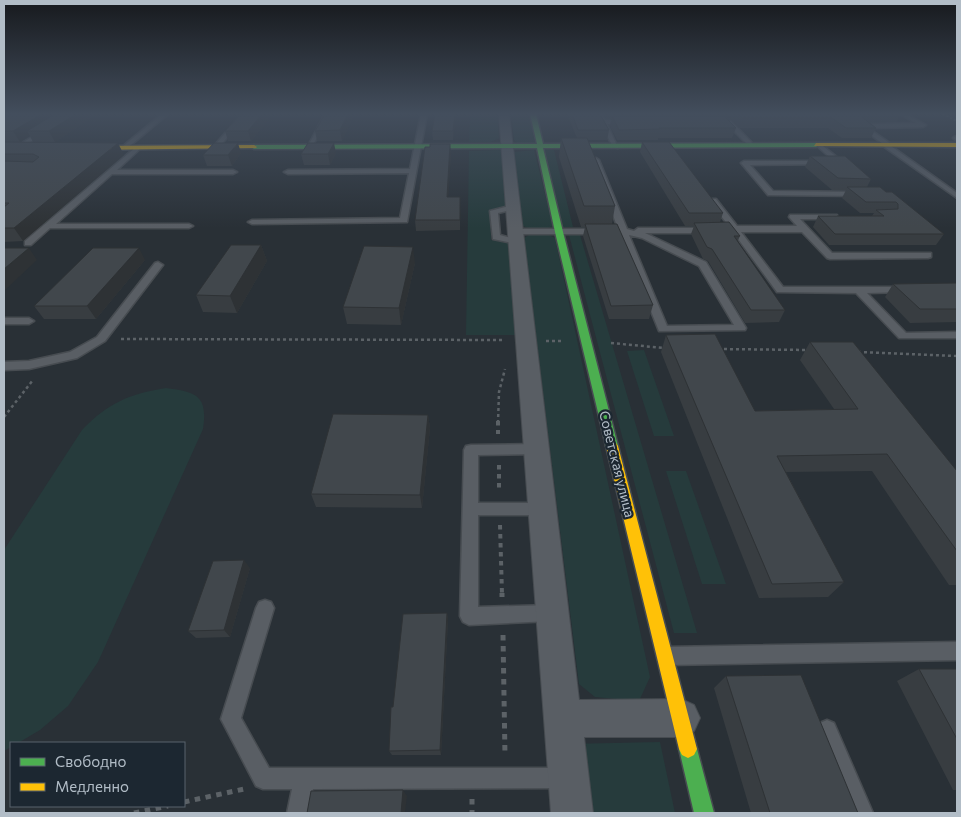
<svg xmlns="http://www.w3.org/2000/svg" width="961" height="817" font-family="Commissioner,sans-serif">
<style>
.green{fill:#263b3c}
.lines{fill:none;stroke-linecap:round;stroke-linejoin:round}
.lane-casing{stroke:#474c51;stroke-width:3}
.street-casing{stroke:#474c51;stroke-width:2}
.fast-casing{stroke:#474c51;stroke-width:3}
.slow-casing{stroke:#474c51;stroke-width:3}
.path-far3{stroke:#5c6267;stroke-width:2;stroke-dasharray:2 2;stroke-linecap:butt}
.path-far2{stroke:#5c6267;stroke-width:2.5;stroke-dasharray:3 3;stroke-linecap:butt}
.path-far1{stroke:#5c6267;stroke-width:4;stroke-dasharray:4.5 4.5;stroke-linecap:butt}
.path{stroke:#5c6267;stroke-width:5;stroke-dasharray:5.5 5.5;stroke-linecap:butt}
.lane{fill:#595e64;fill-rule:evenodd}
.street{fill:#595e64;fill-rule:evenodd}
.fast{fill:#4caf50;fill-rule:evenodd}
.slow{fill:#ffc107;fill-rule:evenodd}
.wall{fill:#383d41}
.shaded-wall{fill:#2e3235}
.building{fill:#41474c;stroke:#2e3235}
.labels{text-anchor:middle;stroke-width:4.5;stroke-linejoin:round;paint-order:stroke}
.street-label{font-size:14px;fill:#b2bdc7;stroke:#1c2731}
</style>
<rect width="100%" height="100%" fill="#293036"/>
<path class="green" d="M470,114H497L499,138L491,142H469Z
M511,114H529L535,144L517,143L514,140Z
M498,150L503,151L509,207L490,210L491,240L512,244L521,335H466L469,151Z
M534,150L553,226C544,231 533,230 523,226L514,152Z
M545,150H554L573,227H562Z
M529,235H549L555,238L650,677L639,701L595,697L579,684L524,238Z
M569,235H580L697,633H674Z
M644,350L674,436H654L627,351Z
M166,388C197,392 208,396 203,429L98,662L68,706L40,730L18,743H11V747L4,751V550L82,430C108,403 129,394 166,388Z
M666,471H686L726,584H702Z
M660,742L675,813H575L567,744Z"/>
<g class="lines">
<g class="lane-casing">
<path id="lane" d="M68,114H74L19,149L14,148Z
M162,114H168L126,149H122V147Z
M242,114H248L217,149H213V147Z
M325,114H331L311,148H307Z
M421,114H427L407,222L252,224L248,222L252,220L400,218L409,173L288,174L284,172L288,170L410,169Z
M596,114H602L605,120H628L631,122L628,124H607L618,148L613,147Z
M900,114H906L926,125L923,127L868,128L891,144V146L957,193V198L883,146V144L859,126L862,124L916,123Z
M721,121H731L753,144V146H749L727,124L721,123Z
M957,136V141L953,138L954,137Z
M819,143L843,162V164L750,165L773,191L860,192H863V196L768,195L741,163L744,161H834L817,146V144Z
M136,147L141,148L117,170H233L237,172L233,174H112L56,224H189L193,226L189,228H50L31,245H25V241Z
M596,158L599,160L627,229L634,231L638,228H711L712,230L708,233H645L706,262L746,328L745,330L659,331L620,234H513V230L516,229H618L593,160ZM629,235L642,238L699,266L734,325L667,326Z
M710,199H716L737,226H797L789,217L790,215H837V219H800L832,253H931V257L928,258L830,259L827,258L802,232H741L783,287H910V291L907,292L867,293L906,333L957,332V338H899L856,293L777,292L733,232L725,231V227L729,226L709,201Z
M513,205L517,207L516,209L498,213L500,235L521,241L517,244L493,239L490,211Z
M158,262L163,265L105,341L77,358L29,369L4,370V362L29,361L70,352L97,337L155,263Z
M4,318H29L34,321L29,324H4Z
M538,444L543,445L545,449L543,453L538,454L478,455V503H543L548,505L550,509L548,513L543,515H478V607L551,605L557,607L560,613L557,619L551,621L469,625L463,622L460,616L464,450L466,446L471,445Z
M265,600L271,602L274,608L241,718L269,768H563L570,771L573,778L570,785L563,788L313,789L309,813H287L292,789H263L256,786L221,719L256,608L259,602Z
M957,642V660L668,665L662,662L659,656L662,650L668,647Z
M827,720L834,723L873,813H851L817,730L820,723Z"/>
</g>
<g class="street-casing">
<path id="street" d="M499,114H509L579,700L681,699L694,705L700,718L694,731L681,737H584L593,813H551Z"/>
</g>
<g class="fast-casing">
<path id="fast" d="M530,114H536L543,144L816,143L819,145L816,147L543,148L563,232L618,446L616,449H608L606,446L555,232L537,148L254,149L251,147L254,145L537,144Z
M688,740L694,743L697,749L714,813H694L679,749L682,743Z"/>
</g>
<g class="slow-casing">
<path id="slow" d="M816,143H957V147L814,146Z
M254,145L257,147L256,148L83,150L80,148L83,146Z
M612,441L616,443L618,446L697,749L694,755L688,758L682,755L679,749L606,446L608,443Z"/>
</g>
<path class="path-far3" d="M943,114L957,121"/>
<path class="path-far2" d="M121,339L505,340
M546,341H562
M611,343L664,348
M718,349L809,350
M858,352L957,356
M4,417L33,380
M498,423L499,392L505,369"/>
<path class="path-far1" d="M498,421V434
M499,465V492
M500,525L502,594"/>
<path class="path" d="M502,593V597
M503,635L505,756
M472,799V813
M184,802L244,789
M134,813L168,806"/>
<use href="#lane" class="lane"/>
<use href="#street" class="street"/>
<use href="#fast" class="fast"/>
<use href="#slow" class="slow"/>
</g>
<path class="wall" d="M4,114H97L55,142H33L30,136L20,142L124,155L23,241L4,242Z
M241,114H273L251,141H228L225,131Z
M354,114L342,141H317L315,131Z
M435,114H456L453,140H433L432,131Z
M567,114H600L609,130L607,140H588L615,206L612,224L653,305L649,319H609L583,236L585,227H581L559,157L561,138H577Z
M603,114H900L896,122H869L876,128L871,138H842L828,128H739L730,119V122L736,128L732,138H658V140H617L610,126L611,118H606Z
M642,142L723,213L720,222L740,236L737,242L785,310L779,322L745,323L708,261L703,259L691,234L694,226H685L640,152Z
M241,153L232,166H207L203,155Z
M336,153L330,165H304L301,154Z
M451,153L448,197H460V230L416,231L415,220Z
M810,156L871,179L867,187L886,192L944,234L936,245H829L813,227L818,216H872L874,213H860L842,198L846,190H832L805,167Z
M261,245L267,261L237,313L203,312L196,295Z
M145,260L96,319H44L34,306Z
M415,263L401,325L347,324L343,307Z
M957,283V322L910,323L885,297L893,284Z
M666,335L755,411L834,409L800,360L810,342L957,471V585H949L872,471L786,472L844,582L828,597L759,598L661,352Z
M428,415L430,428L422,508L316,507L311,494Z
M250,568L230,637L196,638L188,631Z
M447,613L448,620L441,755H392L389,751L393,707Z
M919,669H957V790H953L897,681Z
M726,676L858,813H751L714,688Z"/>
<path class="shaded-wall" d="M42,114H65L27,131L30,136L20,142L13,131Z
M76,114H97L55,142L49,131Z
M262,114H273L251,141L248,131Z
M348,114H354L342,141L340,130Z
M455,114H456L453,140V131Z
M118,143L124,155L23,241L14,228Z
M238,143L241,153L232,166L228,155Z
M334,143L336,153L330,165L328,154Z
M450,144L451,153L448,207L447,197Z
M261,245L267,261L237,313L230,296Z
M413,247L415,263L401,325L399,308Z
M29,248L37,260L4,291V269Z
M139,248L145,260L96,319L87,306Z
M428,415L430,428L422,508L420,495Z
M244,560L250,568L230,637L224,630Z
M447,613L448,620L441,755L440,750Z
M403,790L407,796L405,813H401Z"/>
<path class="building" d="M4,114H42L13,131H4Z
M55,114H76L49,131H27Z
M241,114H262L248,131H225Z
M325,114H348L340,130L315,131Z
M435,114H455L453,131H432Z
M572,114H600L609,130H578Z
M738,114H865L863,115V118L876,128H846L832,118H742Z
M612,116H729L731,117H725L736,128H659L660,129L619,130Z
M561,138H587L615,206H584Z
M4,142L118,143L14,228H4V207L9,203H4V161L33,162L39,157L33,154H4Z
M642,142H669L723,213H689Z
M214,143H238L228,155H203Z
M308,143H334L328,154H301Z
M430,144H450L447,197H460V220H415L425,147H430Z
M810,156H845L871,179L838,178Z
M847,187H880L886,192H892L944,234H835L818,216H884L876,210L898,209V204L896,202H866Z
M729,222L740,236H734L785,310H751L712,249L707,247L694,223Z
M585,224H617L653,305L611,306Z
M231,245H261L230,296L196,295Z
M364,246L413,247L399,308L343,307Z
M4,248H29L4,269Z
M93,248H139L87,306H34Z
M957,283V309H920L893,284Z
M715,334L755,411L858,409L810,342H853L957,471V551L887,454L777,456L844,582L772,584L666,335Z
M333,414L428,415L420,495L311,494Z
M244,560L224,630L188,631L213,561Z
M447,613L440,750L389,751L391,707H393L403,614Z
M919,669H957V739Z
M801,675L858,813H770L726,676Z
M403,790L401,813H307L311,791Z"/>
<linearGradient id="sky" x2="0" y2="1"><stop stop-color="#171a1e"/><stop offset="0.5" stop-color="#434e5d"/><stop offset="1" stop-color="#434e5d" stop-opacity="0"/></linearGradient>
<rect width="961" height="228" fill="url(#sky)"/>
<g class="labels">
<g class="street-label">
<text transform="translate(617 464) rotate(76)" y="5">Советская улица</text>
</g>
</g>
<rect width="961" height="817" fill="none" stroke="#b2bdc7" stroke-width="10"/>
<rect x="10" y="742" width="175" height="65" fill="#1c2731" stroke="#58636d"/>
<rect x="20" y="758" width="25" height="8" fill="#4caf50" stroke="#58636d"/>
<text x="55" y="767" font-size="15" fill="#b2bdc7">Свободно</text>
<rect x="20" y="783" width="25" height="8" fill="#ffc107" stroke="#58636d"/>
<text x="55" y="792" font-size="15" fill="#b2bdc7">Медленно</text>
</svg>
